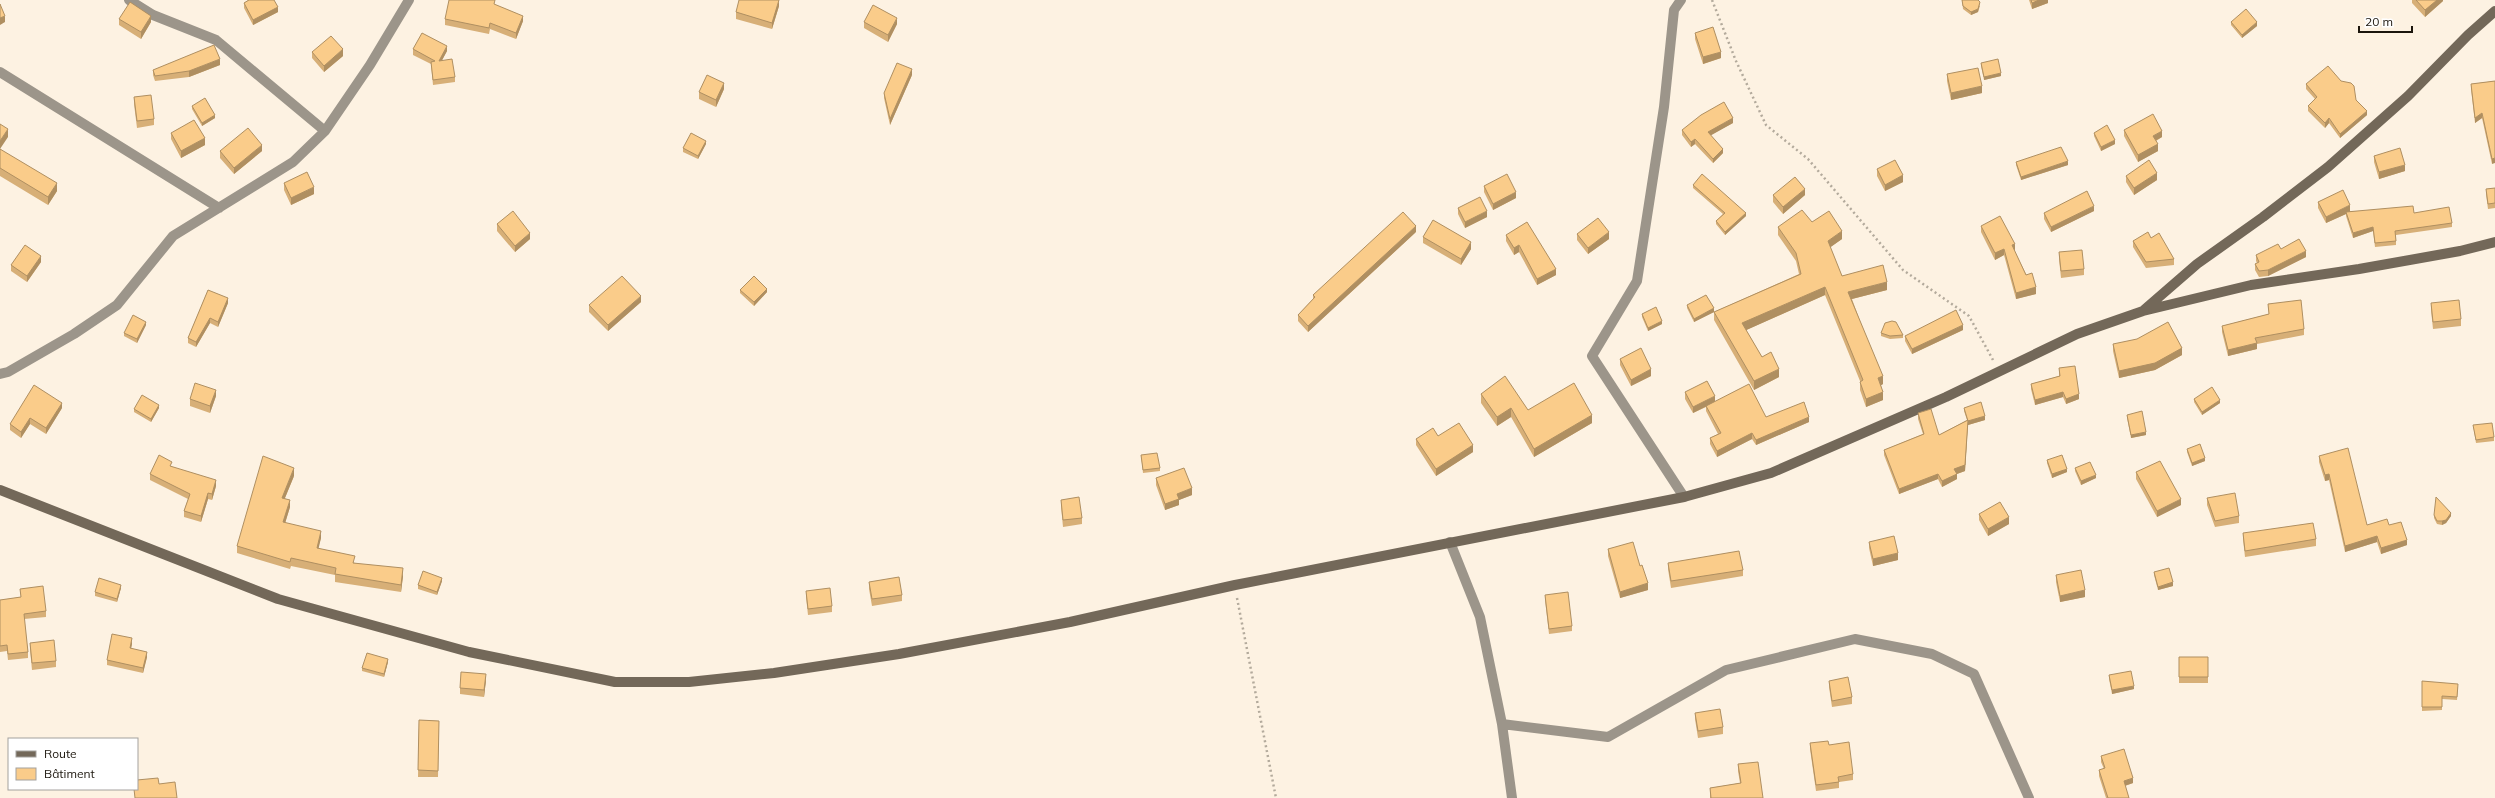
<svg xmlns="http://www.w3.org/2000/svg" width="2495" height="798" font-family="Mulish,sans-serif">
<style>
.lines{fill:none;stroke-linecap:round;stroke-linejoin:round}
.path{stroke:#b3aa9c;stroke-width:2.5;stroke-dasharray:2 3;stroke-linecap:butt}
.street{stroke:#9c958a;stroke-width:10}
.secondary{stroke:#736859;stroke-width:10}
.wall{fill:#d7af77}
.shaded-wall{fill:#af8f61}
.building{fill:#facc8a;stroke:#af8f61}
</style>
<rect width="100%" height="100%" fill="#fdf2e2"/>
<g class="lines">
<path class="path" d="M1712,0L1736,61L1766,125L1808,159L1903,270L1969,316L1993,360
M1237,598L1276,798"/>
<path class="street" d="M129,0L153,15L216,40L325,131
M1681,0L1674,10L1664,107L1637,281L1592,356L1684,497
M0,72L219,208
M0,374L8,372L74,334L117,305L173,236L293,162L325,131L370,65L409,0
M1450,542L1480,617L1502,724L1512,798
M1502,724L1608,737L1726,670L1855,639L1932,654L1974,674L2029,798"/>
<path class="secondary" d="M2144,310L2197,264L2263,217L2328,167L2408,96L2468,35L2495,11
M0,490L278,599L469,652L615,682H689L774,673L899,654L1070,622L1235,585L1684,497L1771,473L1946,397L2077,334L2143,311L2251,285L2359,269L2460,251L2495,242"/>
</g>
<path class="wall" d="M248,0H274L278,12L253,25L244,8V3Z
M1962,0L1980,6L1978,12L1971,15L1963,9Z
M2029,0H2048V3L2032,9Z
M2412,0H2443V1L2425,17L2412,3Z
M495,5L523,21L516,39L490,29L489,34L445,25V19Z
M779,6L772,29L736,19V12Z
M119,19L151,22L141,39L119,25Z
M864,22L897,24L888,42L864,28Z
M2231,22L2257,26L2242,38L2231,25Z
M1695,33L1721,58L1703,64L1695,39Z
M413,49L447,51L442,60L455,77V82L433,85L431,64L413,55Z
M312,52L343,56L324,72L312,58Z
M1981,63L2001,76L1984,80L1981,66Z
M220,65L189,77L155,81L153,75V70Z
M1947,74L1982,93L1951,100L1947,81Z
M912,75L890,125L884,98V93Z
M2495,81L2492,164L2482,118L2475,123L2471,89V84Z
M2306,84L2356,100L2367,115L2340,138L2329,123L2325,128L2308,111V106L2315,99L2306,89Z
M724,89L716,107L699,99V92Z
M134,97L154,119V125L137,128L134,104Z
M192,106L215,118L202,126L192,109Z
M1733,123L1710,135L1723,153L1713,163L1695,144L1691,147L1682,135V130Z
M2124,130L2162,137L2156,141L2158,151L2138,162L2124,136Z
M171,133L205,145L181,158L171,139Z
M2094,133L2115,144L2101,151L2094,136Z
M706,144L698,159L683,152V148Z
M0,149L57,191L48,205L0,176Z
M220,151H262L234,174L220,158Z
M2374,156L2405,171L2379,179L2374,162Z
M2016,162L2068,165L2021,180L2016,165Z
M1877,169L1903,182L1885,191L1877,176Z
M2126,176L2157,180L2134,195L2126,182Z
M284,183L314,194L291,205L284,190Z
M1693,185L1746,216L1725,235L1716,224V221L1723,214L1693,188Z
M1484,186L1516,198L1493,210L1484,192Z
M2495,188V208L2488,209L2486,194V189Z
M1773,195H1805L1783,214L1773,202Z
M2318,202L2350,211L2414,213L2452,223V227L2396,235V245L2375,247L2373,231L2353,238L2346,216V214L2326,223L2318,208Z
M1458,208L1487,217L1465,228L1458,214Z
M2094,211L2051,232L2044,219V213Z
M1812,222L1842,239L1830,247L1842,276L1887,290L1852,299L1883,384L1881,385L1883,400L1866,407L1860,390V381L1825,295L1746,330L1762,357L1779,377L1754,390L1714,320V312L1799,274L1796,261L1778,235V227Z
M497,224L530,239L515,252L497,231Z
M1981,226L2015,250H2014L2036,294L2016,299L2004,255L1995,260L1981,232Z
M1416,232L1308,332L1298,321V315L1313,299V295Z
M1577,234L1609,239L1588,254L1577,240Z
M1506,235L1556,275L1537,285L1519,252L1514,255L1506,241Z
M1423,237L1471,249L1461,265L1423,243Z
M2151,238L2174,259V265L2146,268L2133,247V241Z
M2281,249L2306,257L2268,276L2259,277L2255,270V264L2257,263L2256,261V255Z
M2059,252L2084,269V275L2061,278L2059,259Z
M41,262L27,282L11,271V265Z
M208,290L228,303L218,327L210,323L196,347L188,343V338Z
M740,290L767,292L754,306L740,293Z
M641,302L608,331L589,312V305Z
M2431,303L2461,319V326L2433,329L2431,310Z
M2268,304L2304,329V335L2257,344V349L2228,356L2222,332V326L2269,314Z
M1687,305L1714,312L1694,322L1687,308Z
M1642,314L1662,324L1648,331L1642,317Z
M146,325L137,343L124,336V333Z
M1963,330L1912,354L1905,341V336Z
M1881,333L1903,335V338L1890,339L1881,336Z
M2113,344L2182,355L2155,370L2119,378L2113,351Z
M1620,359L1651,376L1631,386L1620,365Z
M2059,368L2079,399L2066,404L2063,397L2035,405L2031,389V384L2059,376Z
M1685,392L1766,417L1809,422L1756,445L1752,439L1717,457L1710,444V438L1718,434L1706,411V407L1693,413L1685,399Z
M1481,394L1528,410L1592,423L1534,457L1511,417L1497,426L1481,403Z
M216,396L210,413L190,406V399Z
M2194,399L2220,403L2202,415L2194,402Z
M62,408L46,434L30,424L21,438L10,430V424Z
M159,408L151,422L134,412V409Z
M1964,408L1985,420L1968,425V424L1965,471L1957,474V479L1942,487L1938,479L1899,494L1884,455V450L1923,434L1918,419V413L1939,435L1967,420L1964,411Z
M2127,415L2146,435L2131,438L2127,418Z
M2473,425L2494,437V441L2476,443Z
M1438,436L1473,452L1436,476L1416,445V439Z
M2187,449L2205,461L2192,466L2187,452Z
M1141,455L1160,468V471L1143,473Z
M2319,456L2367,525H2389L2407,545L2381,554L2377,542L2345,552L2329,480L2325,481L2319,462Z
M2047,460L2067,472L2052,478L2047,463Z
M172,467L216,486L212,500L208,499L201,522L184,517V511L188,499L150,480V474Z
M2075,468L2096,478L2081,485L2075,471Z
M2136,472L2181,505L2157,517L2136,479Z
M294,476L285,498L290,507L285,523L321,538L318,548L355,563L403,576L401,592L335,582V575L291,566L290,569L237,553V546Z
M1156,478L1192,495L1179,500V505L1165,510L1156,485Z
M2207,498L2239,516V523L2215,527L2207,505Z
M1061,500L1082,518V524L1063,527L1061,506Z
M1979,514L2009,524L1988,536L1979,520Z
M2434,515L2451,516L2446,523L2442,525L2437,524L2434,518Z
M2243,533L2316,539V546L2245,557L2243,539Z
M1869,542L1898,560L1873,566L1869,548Z
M1608,549L1648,590L1620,598L1608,556Z
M1668,563L1743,570V576L1671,588L1668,569Z
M2154,572L2173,586L2158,590L2154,575Z
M2056,575L2085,597L2060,602L2056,582Z
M442,581L437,595L418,589V585Z
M869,582L902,595V601L872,606L869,589Z
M121,588L117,602L95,596V592Z
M20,589L46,611V617L24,619L28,652V658L8,660L7,651L0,652V600L21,597Z
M806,591L832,606V612L808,615L806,597Z
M1545,595L1572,626V631L1549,634L1545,600Z
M30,643L56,661V667L32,670L30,649Z
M132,644L131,648L147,657L143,673L107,665V660Z
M2179,657H2208V683H2179Z
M388,662L384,677L362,671V668Z
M2109,675L2134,689L2112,694L2109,679Z
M486,680L484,697L460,694V688Z
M1829,681L1852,697V704L1832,707L1829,687Z
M2422,681L2458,687L2457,700L2442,699V710L2422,711Z
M1695,713L1723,727V734L1698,738L1695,719Z
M419,720L439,721L438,777H418Z
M1810,743L1853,774V780L1839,782V788L1816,791L1810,749Z
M2101,756L2133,783L2125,786L2129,798H2106L2099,776V770L2104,769L2101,762Z
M1738,764L1763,798H1710V788L1740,783L1738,771Z"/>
<path class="shaded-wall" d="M779,0V6L772,29V23Z
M2039,0H2048V3L2032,9V3Z
M2437,0H2443V1L2425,17V10Z
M1980,2L1978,12L1971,15V12Z
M278,7V12L253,25V20Z
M5,16V22L0,25V18Z
M151,16V22L141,39V32Z
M523,16V21L516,39V33Z
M897,18V24L888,42V35Z
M2257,22V26L2242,38V35Z
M447,46V51L439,66V61Z
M343,49V56L324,72V66Z
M1721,52V58L1703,64V57Z
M220,59V65L189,77V71Z
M912,69V75L890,125V119Z
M2001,73V76L1984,80V77Z
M724,83V89L716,107V100Z
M1982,86V93L1951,100V93Z
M2367,111V115L2340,138V134Z
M2482,113V118L2475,123V118Z
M215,115V118L202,126V123Z
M1733,118V123L1708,137V132Z
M2329,118V123L2325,128V123Z
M8,129V137L0,149V141Z
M2162,131V137L2153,142V136Z
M205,138V145L181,158V151Z
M1695,139V144L1691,147V142Z
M2115,140V144L2101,151V147Z
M706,141V144L698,159V156Z
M2158,144V151L2138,162V155Z
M262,145V151L234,174V168Z
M1723,149V153L1713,163V159Z
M2495,158V163L2492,164V159Z
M2068,161V165L2021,180V177Z
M2405,165V171L2379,179V172Z
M2157,173V180L2134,195V188Z
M1903,175V182L1885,191V185Z
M57,183V191L48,205V197Z
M314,187V194L291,205V198Z
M1805,189V195L1783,214V207Z
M1516,192V198L1493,210V204Z
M2350,205V212H2346V214L2326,223V217Z
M2094,206V211L2051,232V227Z
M1487,211V217L1465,228V222Z
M1746,213V216L1725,235V232Z
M1416,226V232L1308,332V326Z
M2373,227V231L2353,238V233Z
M1842,231V239L1828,249V241Z
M1609,232V239L1588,254V248Z
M530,233V239L515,252V246Z
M1471,242V249L1461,265V259Z
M2015,244V250L2012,252V245Z
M1519,245V252L1514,255V248Z
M2004,249V255L1995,260V253Z
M2306,251V257L2268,276V270Z
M41,256V262L27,282V276Z
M1556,269V275L1537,285V279Z
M1887,282V290L1848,300V292Z
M1825,287V295L1742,332V323Z
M2036,287V294L2016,299V293Z
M767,289V292L754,306V302Z
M641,296V302L608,331V325Z
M228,298V303L218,327V322Z
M1714,308V312L1694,322V319Z
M210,318V323L196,347V342Z
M1662,321V324L1648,331V328Z
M146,322V325L137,343V339Z
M1963,325V330L1912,354V349Z
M2257,343V349L2228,356V350Z
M2182,348V355L2155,370L2119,378V371Z
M1651,369V376L1631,386V380Z
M1779,369V377L1754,390V381Z
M1883,376V384L1878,387V378Z
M216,390V396L210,413V406Z
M1883,392V400L1866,407V399Z
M2063,392V397L2035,405V400Z
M2079,394V399L2066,404V399Z
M1715,396V402L1693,413V407Z
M2220,400V403L2202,415V412Z
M62,403V408L46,434V428Z
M159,405V408L151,422V419Z
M1511,408V417L1497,426V417Z
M1592,415V423L1534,457V449Z
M1985,416V420L1968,425V421Z
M1809,417V422L1756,445V440Z
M30,418V424L21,438V432Z
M1968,420L1965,471L1954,475V469Z
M2146,432V435L2131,438V435Z
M1752,433V439L1717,457V451Z
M1473,445V452L1436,476V469Z
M2205,458V461L2192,466V463Z
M294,468V476L282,505V498Z
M2067,469V472L2052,478V474Z
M1938,474V479L1899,494V489Z
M1957,474V479L1942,487V481Z
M2329,474V480L2325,481V475Z
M2096,475V478L2081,485V481Z
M216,480V486L212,500V494Z
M1192,488V495L1179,500V505L1165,510V504L1177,494Z
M208,493V499L201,522V516Z
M2181,499V505L2157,517V511Z
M290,500V507L283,530V522Z
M2451,513V516L2446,523L2442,525V521Z
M2009,517V524L1988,536V529Z
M321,531V538L317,555V548Z
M2377,536V542L2345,552V546Z
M2407,540V545L2381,554V548Z
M1898,553V560L1873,566V559Z
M403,568V576L401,592V585Z
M442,578V581L437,595V592Z
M2173,582V586L2158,590V587Z
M1648,583V590L1620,598V592Z
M121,585V588L117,602V599Z
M2085,590V597L2060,602V596Z
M132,638V644L130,653V648Z
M147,652V657L143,673V668Z
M388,659V662L384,677V674Z
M486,674V680L484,697V690Z
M2134,686V689L2112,694V690Z
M2133,778V783L2124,786V781Z"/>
<path class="building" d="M249,0H274L278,7L253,20L244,3Z
M449,0H495L494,4L523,16L516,33L490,23L489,28L445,19Z
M739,0H779L772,23L736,12Z
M1962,0H1978L1980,2L1978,9L1971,12L1963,6Z
M2031,0H2039L2032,3Z
M2416,0H2437L2425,10Z
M130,2L151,16L141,32L119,19Z
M0,4L5,16L0,18Z
M873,5L897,18L888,35L864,22Z
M2246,9L2257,22L2242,35L2231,22Z
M1713,27L1721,52L1703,57L1695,33Z
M422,33L447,46L439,61L452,59L455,77L433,80L431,62L435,61L413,49Z
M331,36L343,49L324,66L312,52Z
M214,45L220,59L189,71L155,76L153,70Z
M1998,59L2001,73L1984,77L1981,63Z
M897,63L912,69L890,119L884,93Z
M2328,66L2341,81L2351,83L2354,86L2356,100L2367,111L2340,134L2329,118L2325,123L2308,106L2317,97L2306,84Z
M1978,68L1982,86L1951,93L1947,74Z
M707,75L724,83L716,100L699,92Z
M2495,81V158L2492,159L2482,113L2475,118L2471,84Z
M151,95L154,119L137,121L134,97Z
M205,98L215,115L202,123L192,106Z
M1724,102L1733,118L1708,132L1723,149L1713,159L1695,139L1691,142L1682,130L1701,115Z
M2153,114L2162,131L2153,136L2158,144L2138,155L2124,130Z
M194,120L205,138L181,151L171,133Z
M0,124L8,129L0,141Z
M2107,125L2115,140L2101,147L2094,133Z
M248,128L262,145L234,168L220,151Z
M691,133L706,141L698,156L683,148Z
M2061,147L2068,161L2021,177L2016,162Z
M2400,148L2405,165L2379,172L2374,156Z
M0,149L57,183L48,197L0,168Z
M1895,160L1903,175L1885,185L1877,169Z
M2149,160L2157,173L2134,188L2126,176Z
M307,172L314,187L291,198L284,183Z
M1507,174L1516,192L1493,204L1484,186Z
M1702,174L1746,213L1725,232L1716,221L1725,213L1693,185Z
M1795,177L1805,189L1783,207L1773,195Z
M2495,188V203L2488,204L2486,189Z
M2343,190L2350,205L2326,217L2318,202Z
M2087,191L2094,206L2051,227L2044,213Z
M1480,197L1487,211L1465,222L1458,208Z
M2413,206L2414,213L2449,207L2452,223L2395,231L2396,241L2375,243L2373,227L2353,233L2346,212Z
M1802,210L1812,222L1829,211L1842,231L1828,241L1842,276L1883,265L1887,282L1848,292L1883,376L1878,378L1883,392L1866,399L1860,382L1863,380L1825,287L1742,323L1762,357L1771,352L1779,369L1754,381L1714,312L1801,274L1796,253L1778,227Z
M513,211L530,233L515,246L497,224Z
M1403,212L1416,226L1308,326L1298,315L1315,297L1313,295Z
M2000,216L2015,244L2012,245L2026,275L2032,273L2036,287L2016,293L2004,249L1995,253L1981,226Z
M1598,218L1609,232L1588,248L1577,234Z
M1433,220L1471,242L1461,259L1423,237Z
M1527,222L1556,269L1537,279L1519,245L1514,248L1506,235Z
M2148,232L2151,238L2159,233L2174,259L2146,262L2133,241Z
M2299,239L2306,251L2268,270L2259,271L2255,264L2259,262L2256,255L2278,244L2281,249Z
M25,245L41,256L27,276L11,265Z
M2082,250L2084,269L2061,271L2059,252Z
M622,276L641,296L608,325L589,305Z
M754,276L767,289L754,302L740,290Z
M208,290L228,298L218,322L210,318L196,342L188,338Z
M1706,295L1714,308L1694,319L1687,305Z
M2301,300L2304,329L2255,338L2257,343L2228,350L2222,326L2269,314L2268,304Z
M2459,300L2461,319L2433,322L2431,303Z
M1656,307L1662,321L1648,328L1642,314Z
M1956,310L1963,325L1912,349L1905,336Z
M133,315L146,322L137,339L124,333Z
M1892,321L1896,322L1903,335L1890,336L1881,333L1885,323Z
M2168,322L2182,348L2155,363L2119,371L2113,344L2137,339Z
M1641,348L1651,369L1631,380L1620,359Z
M2075,366L2079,394L2066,399L2063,392L2035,400L2031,384L2060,376L2059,368Z
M1505,376L1528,410L1574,383L1592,415L1534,449L1511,408L1497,417L1481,394Z
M1707,381L1715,396L1693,407L1685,392Z
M195,383L216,390L210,406L190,399Z
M1749,384L1766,417L1804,402L1809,417L1756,440L1752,433L1717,451L1710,438L1721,433L1706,406Z
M34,385L62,403L46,428L30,418L21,432L10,424Z
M2212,387L2220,400L2202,412L2194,399Z
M142,395L159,405L151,419L134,409Z
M1981,402L1985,416L1968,421L1964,408Z
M1931,409L1939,435L1968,420L1965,465L1954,469L1957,474L1942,481L1938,474L1899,489L1884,450L1924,434L1918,413Z
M2142,411L2146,432L2131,435L2127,415Z
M1459,423L1473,445L1436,469L1416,439L1433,428L1438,436Z
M2492,423L2494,437L2476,440L2473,425Z
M2200,444L2205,458L2192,463L2187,449Z
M2348,448L2367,525L2387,519L2389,525L2401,522L2407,540L2381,548L2377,536L2345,546L2329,474L2325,475L2319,456Z
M1157,453L1160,468L1143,470L1141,455Z
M159,455L172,462L170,466L216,480L212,494L208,493L201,516L184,511L190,494L150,474Z
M2062,455L2067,469L2052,474L2047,460Z
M263,456L294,468L282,498L290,500L283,522L321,531L317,548L355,556L353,563L403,568L401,585L335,574L336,568L291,558L290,562L237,546Z
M2160,461L2181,499L2157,511L2136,472Z
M2090,462L2096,475L2081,481L2075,468Z
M1184,468L1192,488L1177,494L1179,499L1165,504L1156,478Z
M2235,493L2239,516L2215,521L2207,498Z
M1079,497L1082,518L1063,520L1061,500Z
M2436,497L2451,513L2446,520L2442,521H2437L2434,515Z
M2000,502L2009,517L1988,529L1979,514Z
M2313,523L2316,539L2245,551L2243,533Z
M1894,536L1898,553L1873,559L1869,542Z
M1633,542L1640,566L1642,565L1648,583L1620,592L1608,549Z
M1739,551L1743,570L1671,581L1668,563Z
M2169,568L2173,582L2158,587L2154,572Z
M2081,570L2085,590L2060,596L2056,575Z
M423,571L442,578L437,592L418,585Z
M899,577L902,595L872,599L869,582Z
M99,578L121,585L117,599L95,592Z
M43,586L46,611L24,614L28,652L8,654L7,645L0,646V600L21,597L20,589Z
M830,588L832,606L808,609L806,591Z
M1568,592L1572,626L1549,629L1545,595Z
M112,634L132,638L130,648L147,652L143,668L107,660Z
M54,640L56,661L32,663L30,643Z
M367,653L388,659L384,674L362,668Z
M2179,657H2208V677H2179Z
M2131,671L2134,686L2112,690L2109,675Z
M461,672L486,674L484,690L460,688Z
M1848,677L1852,697L1832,701L1829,681Z
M2422,681L2458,684L2457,697L2442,696V707H2422Z
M1720,709L1723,727L1698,731L1695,713Z
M419,720L439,721L438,771L418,770Z
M1828,741L1829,745L1849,742L1853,774L1838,777L1839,782L1816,785L1810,743Z
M2124,749L2133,778L2124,781L2129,798H2108L2099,770L2105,768L2101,756Z
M1758,762L1763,798H1711L1710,788L1741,783L1738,764Z
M158,778L159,784L175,782L177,798H135L134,789H137V780Z"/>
<rect x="8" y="738" width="130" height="52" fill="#ffffff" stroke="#a4a19e"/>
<rect x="16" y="751" width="20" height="6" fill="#736859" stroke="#a4a19e"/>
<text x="44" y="758" font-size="12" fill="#1b150c">Route</text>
<rect x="16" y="768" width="20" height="12" fill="#facc8a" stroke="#a4a19e"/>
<text x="44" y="778" font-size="12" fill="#1b150c">Bâtiment</text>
<path d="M2359 26v6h53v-6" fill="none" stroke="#1b150c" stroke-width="2"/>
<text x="2365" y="26" font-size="12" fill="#1b150c" stroke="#ffffff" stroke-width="3" paint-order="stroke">20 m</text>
</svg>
